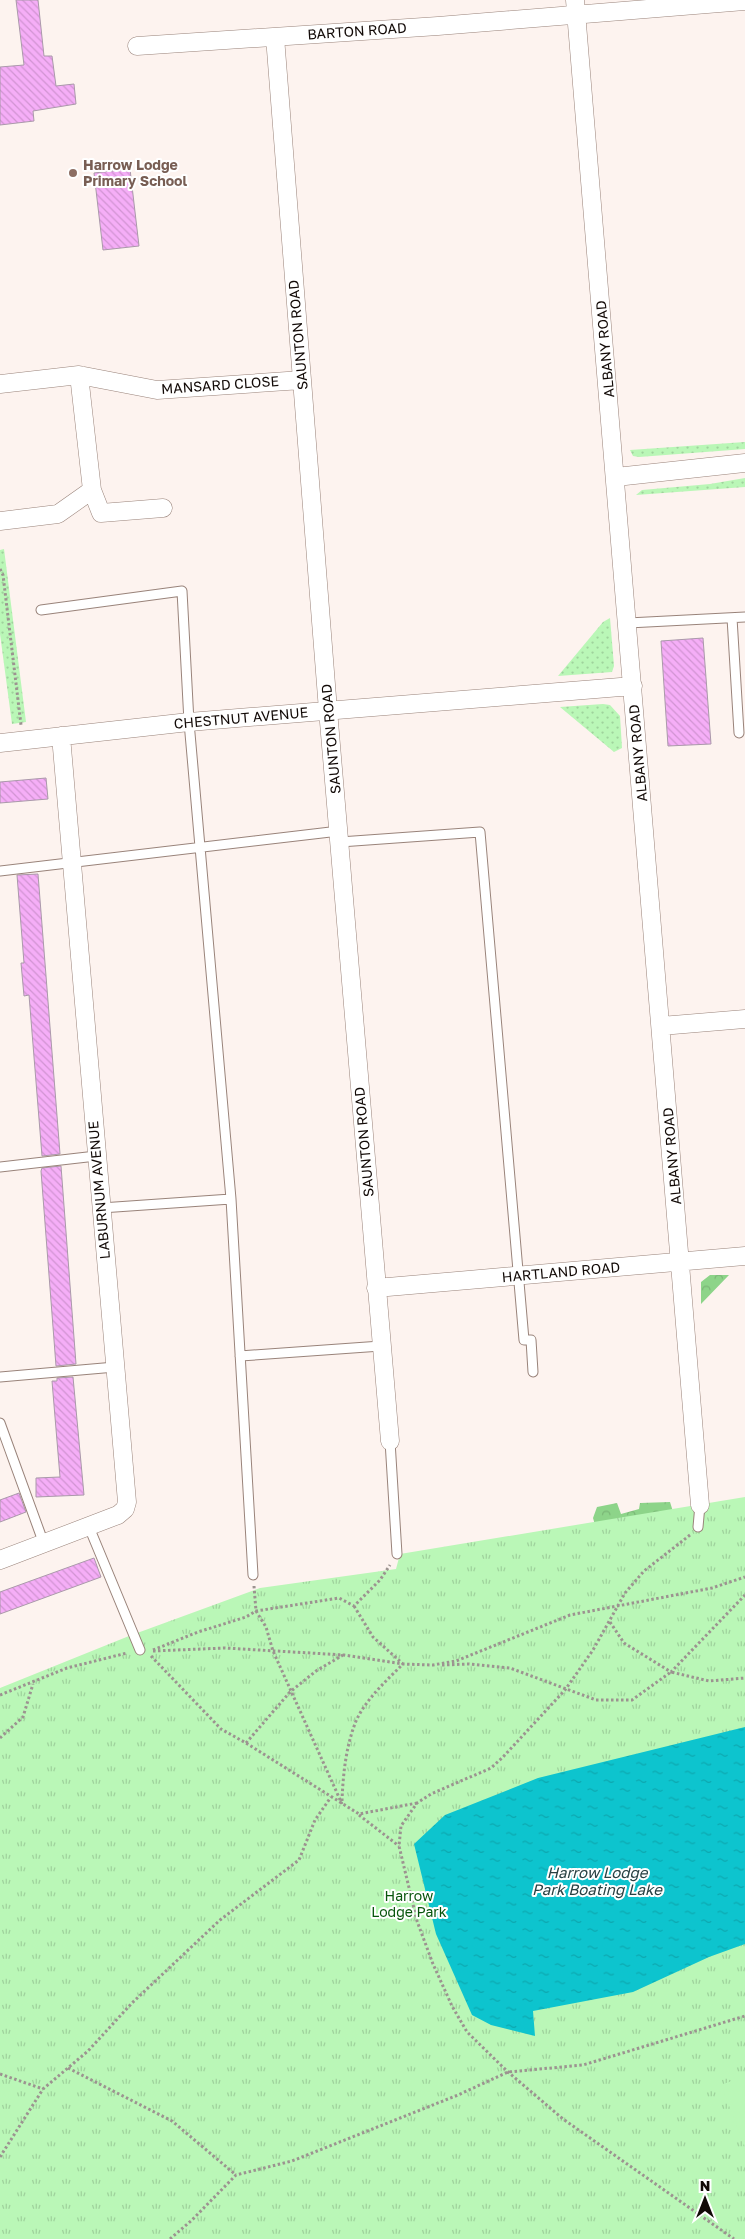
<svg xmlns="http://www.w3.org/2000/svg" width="745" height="2239" font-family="'Golos Text',sans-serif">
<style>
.grass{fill:url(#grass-dots)}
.forest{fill:url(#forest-crowns)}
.park{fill:url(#park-tufts)}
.pitch{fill:#baf7b7}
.water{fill:url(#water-ripples)}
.building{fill:url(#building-back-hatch);stroke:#a9a}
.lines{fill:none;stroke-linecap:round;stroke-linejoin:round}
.service-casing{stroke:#99837a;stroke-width:11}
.minor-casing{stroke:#99837a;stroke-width:19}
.path{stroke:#9c9390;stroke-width:3;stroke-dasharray:2.5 2.5;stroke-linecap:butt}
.service{stroke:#fff;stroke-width:9}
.minor{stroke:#fff;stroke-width:18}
.education-dot{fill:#8d6e63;stroke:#fff;stroke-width:2}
.labels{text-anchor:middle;stroke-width:4;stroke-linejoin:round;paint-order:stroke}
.street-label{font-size:14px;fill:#120a07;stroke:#fff}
.education-label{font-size:14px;font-weight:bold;fill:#785e54;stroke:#fff;text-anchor:start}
.park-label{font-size:14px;fill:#08550c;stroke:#fff}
.water-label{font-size:15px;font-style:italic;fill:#284143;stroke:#fff}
</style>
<defs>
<pattern id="grass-dots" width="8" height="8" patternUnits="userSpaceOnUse" patternTransform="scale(1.25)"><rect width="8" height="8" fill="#baf7b7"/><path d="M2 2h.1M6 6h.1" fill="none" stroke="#9fd29c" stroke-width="1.8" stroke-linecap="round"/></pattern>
<pattern id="forest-crowns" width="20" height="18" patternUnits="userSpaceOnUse" patternTransform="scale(1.25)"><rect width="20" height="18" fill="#8dd489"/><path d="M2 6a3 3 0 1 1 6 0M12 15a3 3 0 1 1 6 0" fill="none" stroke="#79b575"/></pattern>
<pattern id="park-tufts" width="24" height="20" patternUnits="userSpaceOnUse" patternTransform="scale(1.25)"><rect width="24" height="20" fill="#baf7b7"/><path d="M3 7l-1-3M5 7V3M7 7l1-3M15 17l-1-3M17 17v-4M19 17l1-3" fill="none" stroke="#9fd29c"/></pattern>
<pattern id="water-ripples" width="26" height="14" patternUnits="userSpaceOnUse" patternTransform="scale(1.25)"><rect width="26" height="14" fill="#0dc4ce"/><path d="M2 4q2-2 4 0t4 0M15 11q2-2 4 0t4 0" fill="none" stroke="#0ca7af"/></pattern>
<pattern id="building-back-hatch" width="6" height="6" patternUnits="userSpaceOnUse" patternTransform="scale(1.25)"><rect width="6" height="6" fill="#f5aef7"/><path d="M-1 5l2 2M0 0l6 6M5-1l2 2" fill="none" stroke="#d194d2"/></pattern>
</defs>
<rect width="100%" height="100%" fill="#fdf3ef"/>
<path class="grass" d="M745,442V449L639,457L633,456L630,450Z
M745,478V487L636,495L642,490L710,484Z
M4,549L26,722L12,724L0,634V550Z
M610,618L614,666L612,672L558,676L603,622Z
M603,704L610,705L620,716L622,748L614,752L560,707Z"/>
<path class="forest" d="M710,1275H729L701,1304V1282Z
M670,1502L675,1518L601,1545L593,1518L597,1507L617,1503L621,1514L639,1509L640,1503Z"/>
<path class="park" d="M745,1497V2239H0V1688L129,1636L260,1588L396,1569L400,1554Z"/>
<path class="pitch" d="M745,2076V2147L721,2085Z"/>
<path class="water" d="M745,1727V1944L709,1957L633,1992L533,2011L535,2036L491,2025L472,2015L436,1934L414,1844L445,1815L538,1778Z"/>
<path class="building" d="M16,0H38L44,56H52L56,86L74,84L76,104L33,111L34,121L0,125V67L24,65Z
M130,169L139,246L103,250L94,173Z
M703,638L711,744L668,746L661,641Z
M46,778L48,799L0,803V782Z
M38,874L60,1154L42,1156L29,995L24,996L21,963H24L17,875Z
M61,1166L76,1364L56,1366L41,1171L42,1168Z
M73,1377L84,1495L36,1497V1478L60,1477L52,1381H57V1378Z
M19,1493L26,1512L0,1522V1500Z
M94,1558L101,1577L0,1614V1592Z"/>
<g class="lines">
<g class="service-casing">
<path id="service" d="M41,610L182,591L189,722L231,1199L253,1575
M732,618L739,733
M628,623L745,617
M340,842L480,832L524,1340H531L533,1372
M0,871L339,831
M0,1167L96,1156
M101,1208L231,1199
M240,1356L381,1346
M0,1377L115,1367
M0,1423L44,1544
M390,1441L397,1554
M89,1527L140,1650
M698,1527L700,1505"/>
</g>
<g class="minor-casing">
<path id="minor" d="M575,0L700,1505
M275,37L328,710L390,1441
M137,46L438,26L745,1
M0,384L79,375L157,390L302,380
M616,477L745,463
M92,490L101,513L163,508
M0,521L58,514L92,490L79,375
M0,743L189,722L633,686
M661,1026L745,1019
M376,1288L745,1256
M0,1560L118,1515L125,1509L127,1502L61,736"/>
</g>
<path class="path" d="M0,569L3,575L21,725
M690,1535L644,1571L625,1593L593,1650L565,1690L503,1757L491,1768L431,1794L417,1803L401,1826L399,1846L417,1921L433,1964L452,2006L467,2032L508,2072L563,2119L734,2239
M254,1586L256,1611L266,1627L273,1651L342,1804
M610,1622L624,1643L671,1672L745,1595
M153,1650L198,1632L246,1617L256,1611L339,1598L354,1606L380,1580L390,1565
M153,1651L225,1648L344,1655L403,1664L433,1665L456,1661L570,1615L712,1588L745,1577
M151,1656L221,1729L246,1743L359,1814L417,1803
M442,1665L469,1664L510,1668L596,1700H632L671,1672L709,1681L745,1678
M0,1695L67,1668L127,1653
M0,1738L23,1717L33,1684
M246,1743L290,1692L316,1671L343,1655
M342,1801C343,1774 346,1746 356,1721C366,1699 387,1680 403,1664L373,1637L354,1606
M359,1815L399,1846
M68,2068L172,2121L236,2175
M0,2074L43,2089
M0,2157L43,2089L88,2051L132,2003L220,1920L299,1860L315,1820L331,1797
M170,2239L192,2220L236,2175L292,2161L458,2095L508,2072L583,2065L745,2016"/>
<use href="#service" class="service"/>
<use href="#minor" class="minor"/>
</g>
<circle class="education-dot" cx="73" cy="173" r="5"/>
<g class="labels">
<g class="street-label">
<text transform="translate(357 31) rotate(-4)" y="5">BARTON ROAD</text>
<text transform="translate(298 335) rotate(-95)" y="5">SAUNTON ROAD</text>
<text transform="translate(605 349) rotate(-95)" y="5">ALBANY ROAD</text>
<text transform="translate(220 385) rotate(-4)" y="5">MANSARD CLOSE</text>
<text transform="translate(241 718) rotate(-5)" y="5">CHESTNUT AVENUE</text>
<text transform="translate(331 739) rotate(-95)" y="5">SAUNTON ROAD</text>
<text transform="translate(638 753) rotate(-95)" y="5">ALBANY ROAD</text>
<text transform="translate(364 1142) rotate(-95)" y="5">SAUNTON ROAD</text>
<text transform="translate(672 1156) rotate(-95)" y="5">ALBANY ROAD</text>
<text transform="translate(99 1190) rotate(-95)" y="5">LABURNUM AVENUE</text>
<text transform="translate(561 1272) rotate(-5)" y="5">HARTLAND ROAD</text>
</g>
<g class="education-label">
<text x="83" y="170">Harrow Lodge<tspan x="83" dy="16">Primary School</tspan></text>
</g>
<g class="park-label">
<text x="409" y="1901">Harrow<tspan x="409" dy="16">Lodge Park</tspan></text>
</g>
<g class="water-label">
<text x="597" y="1878">Harrow Lodge<tspan x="597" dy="17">Park Boating Lake</tspan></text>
</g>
</g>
<g transform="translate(705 2199)" stroke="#ffffff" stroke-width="4" paint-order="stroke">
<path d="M0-4L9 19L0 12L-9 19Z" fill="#120a07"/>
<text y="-8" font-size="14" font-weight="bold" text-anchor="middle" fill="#120a07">N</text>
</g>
</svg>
